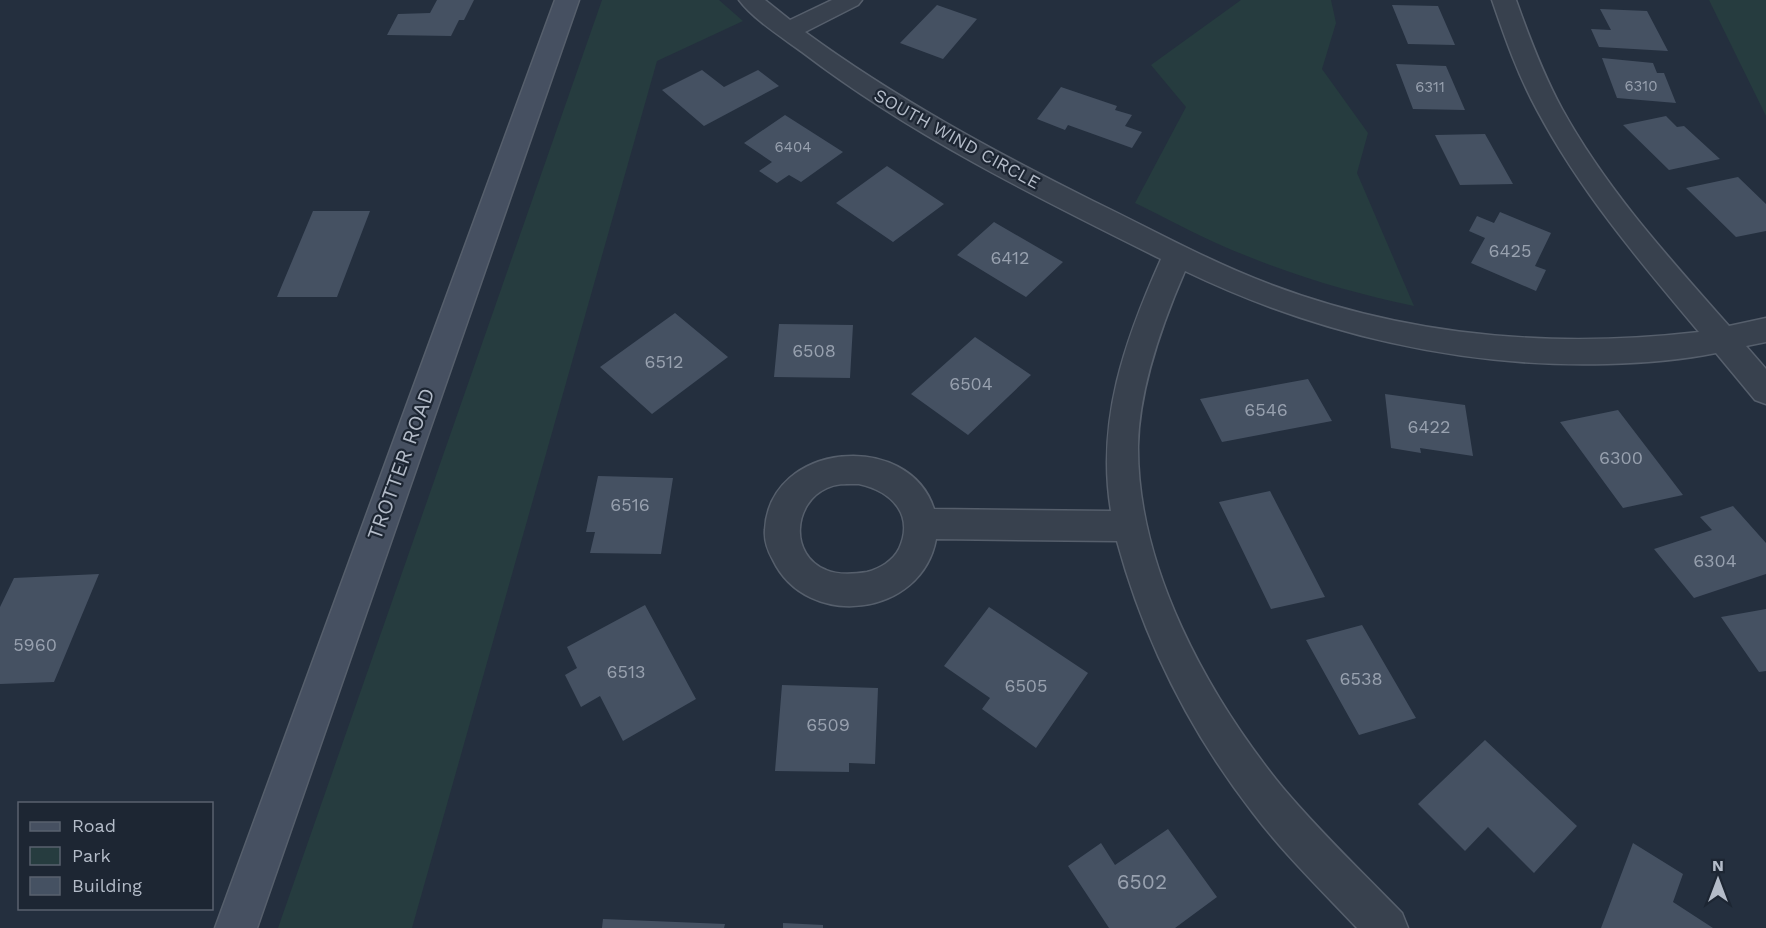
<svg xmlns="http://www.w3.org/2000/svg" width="1766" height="928" font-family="'Work Sans',sans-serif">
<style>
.green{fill:#263c3f}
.building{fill:#455162}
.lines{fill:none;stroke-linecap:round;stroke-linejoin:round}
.street-casing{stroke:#565f6c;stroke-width:3}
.secondary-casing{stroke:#565f6c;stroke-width:3}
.street{fill:#38414e;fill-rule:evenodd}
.secondary{fill:#465061;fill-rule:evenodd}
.labels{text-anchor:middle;stroke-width:4.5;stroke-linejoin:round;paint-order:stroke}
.far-number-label{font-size:15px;fill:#98a1af}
.far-street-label{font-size:18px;fill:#b4bcc9;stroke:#1d2633}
.number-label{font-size:18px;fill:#98a1af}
.street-label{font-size:21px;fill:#b4bcc9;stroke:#1d2633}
.near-number-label{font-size:21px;fill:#98a1af}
</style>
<rect width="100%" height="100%" fill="#242f3e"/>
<path class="green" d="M602,0H719L743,21L657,61L412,928H278Z
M1241,0H1331L1336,23L1322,69L1368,133L1357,173L1414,306C1357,294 1301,278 1247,256C1208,241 1172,221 1135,203L1186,107L1151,65Z
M1709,0H1766V116Z"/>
<path class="building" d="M437,0H474L464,20H459L451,36L387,35L398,14L430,13Z
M937,5L977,19L943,59L900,43Z
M1392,5L1438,6L1455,45L1408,44Z
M1600,9L1647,11L1668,51L1599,47L1591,29L1611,30Z
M1602,58L1653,63L1657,73H1664L1676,103L1617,98Z
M1396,64L1446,66L1465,110L1413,109Z
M702,70L724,87L758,70L779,86L704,126L662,90Z
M1061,87L1117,106L1115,110L1132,115L1125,126L1142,132L1132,148L1068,125L1065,130L1037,119Z
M785,115L843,152L801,182L789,175L777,183L759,171L772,162L744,143Z
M1666,116L1677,127L1684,126L1720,159L1669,170L1623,125Z
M1485,134L1513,184L1460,185L1435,135Z
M887,166L944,204L893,242L836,203Z
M1738,177L1766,204V231L1736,237L1686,188Z
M313,211H370L337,297H277Z
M1500,212L1551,233L1535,266L1546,270L1536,291L1471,263L1485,238L1469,231L1477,216L1494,223Z
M994,222L1063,262L1026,297L957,255Z
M675,313L728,357L652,414L600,367Z
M779,324L853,325L850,378L774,377Z
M975,337L1031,375L968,435L911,394Z
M1308,379L1332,421L1222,442L1200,399Z
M1385,394L1465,405L1473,456L1420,448L1421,453L1391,448Z
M1618,410L1683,495L1623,508L1560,422Z
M598,476L673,478L661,554L590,553L595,532H586Z
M1270,491L1325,597L1271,609L1219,502Z
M1733,506L1766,543V574L1694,598L1654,549L1712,530L1700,517Z
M99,574L54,682L0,684V607L14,578Z
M645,605L696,699L623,741L600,696L581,707L565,675L577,668L567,647Z
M989,607L1088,673L1036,748L982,709L990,698L944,666Z
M1766,609V671L1759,672L1721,617Z
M1362,625L1416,718L1359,735L1306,640Z
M782,685L878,688L875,764L849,763V772L775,771Z
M1485,740L1577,826L1534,873L1488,827L1465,851L1418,804Z
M1168,829L1217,897L1175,928H1109L1068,866L1101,843L1115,865Z
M1633,843L1683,874L1673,902L1713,928H1601Z
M603,919L725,924L724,928H602Z
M783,923L823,925V928H783Z"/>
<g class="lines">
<g class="street-casing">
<path id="street" d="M739,0H765L790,20L832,0H862L858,5L805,32C895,98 993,151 1093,201C1151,229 1208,261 1269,284C1406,336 1553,349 1699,332C1640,262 1580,191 1537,110C1518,75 1505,38 1492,0H1516C1529,37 1543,74 1562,109C1606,189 1669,258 1729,326L1766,318V342L1746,346L1766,369V404L1755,400L1716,353C1681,360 1643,363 1607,364C1461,368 1316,334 1185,271C1162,324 1139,388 1138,446C1137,568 1208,696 1283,788C1320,832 1362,872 1402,913L1408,928H1357C1322,891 1284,854 1253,813C1190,732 1144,640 1117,541L936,539C922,617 807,631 773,560C768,551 764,541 765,530C769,441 909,430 934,509L1111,511C1096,421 1125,340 1161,259C1038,198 912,136 802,52C783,38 753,19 739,0ZM859,484C891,491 915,514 899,549C893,561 879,569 867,572C855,574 837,575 826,570C789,555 793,503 827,488C837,483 848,484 859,484Z"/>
</g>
<g class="secondary-casing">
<path id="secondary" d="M555,0H579L257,928H215Z"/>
</g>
<use href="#street" class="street"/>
<use href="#secondary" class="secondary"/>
</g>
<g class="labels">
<g class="far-number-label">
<text x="1641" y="91">6310</text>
<text x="1430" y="92">6311</text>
<text x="793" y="152">6404</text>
</g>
<g class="far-street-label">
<text transform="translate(957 139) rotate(29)" y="6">SOUTH WIND CIRCLE</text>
</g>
<g class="number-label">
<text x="1510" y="257">6425</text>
<text x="1010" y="264">6412</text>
<text x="814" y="357">6508</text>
<text x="664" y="368">6512</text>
<text x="971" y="390">6504</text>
<text x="1266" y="416">6546</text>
<text x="1429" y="433">6422</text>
<text x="1621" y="464">6300</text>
<text x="630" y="511">6516</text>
<text x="1715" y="567">6304</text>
<text x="35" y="651">5960</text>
<text x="626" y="678">6513</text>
<text x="1361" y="685">6538</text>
<text x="1026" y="692">6505</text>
<text x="828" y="731">6509</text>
</g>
<g class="street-label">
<text transform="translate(401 464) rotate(-70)" y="7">TROTTER ROAD</text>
</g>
<g class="near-number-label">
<text x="1142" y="889">6502</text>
</g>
</g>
<rect x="18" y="802" width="195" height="108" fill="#1d2633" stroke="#59626f" stroke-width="1.5"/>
<rect x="30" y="822" width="30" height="9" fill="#465061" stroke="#59626f" stroke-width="1.5"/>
<text x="72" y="832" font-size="18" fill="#b4bcc9">Road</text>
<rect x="30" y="847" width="30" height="18" fill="#263c3f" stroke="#59626f" stroke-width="1.5"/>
<text x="72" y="862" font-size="18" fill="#b4bcc9">Park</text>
<rect x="30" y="877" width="30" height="18" fill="#455162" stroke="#59626f" stroke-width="1.5"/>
<text x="72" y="892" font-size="18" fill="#b4bcc9">Building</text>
<g transform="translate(1718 880)" stroke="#1d2633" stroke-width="4.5" paint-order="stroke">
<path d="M0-4.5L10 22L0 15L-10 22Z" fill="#b4bcc9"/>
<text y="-9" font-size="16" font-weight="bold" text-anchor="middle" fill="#b4bcc9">N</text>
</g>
</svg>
